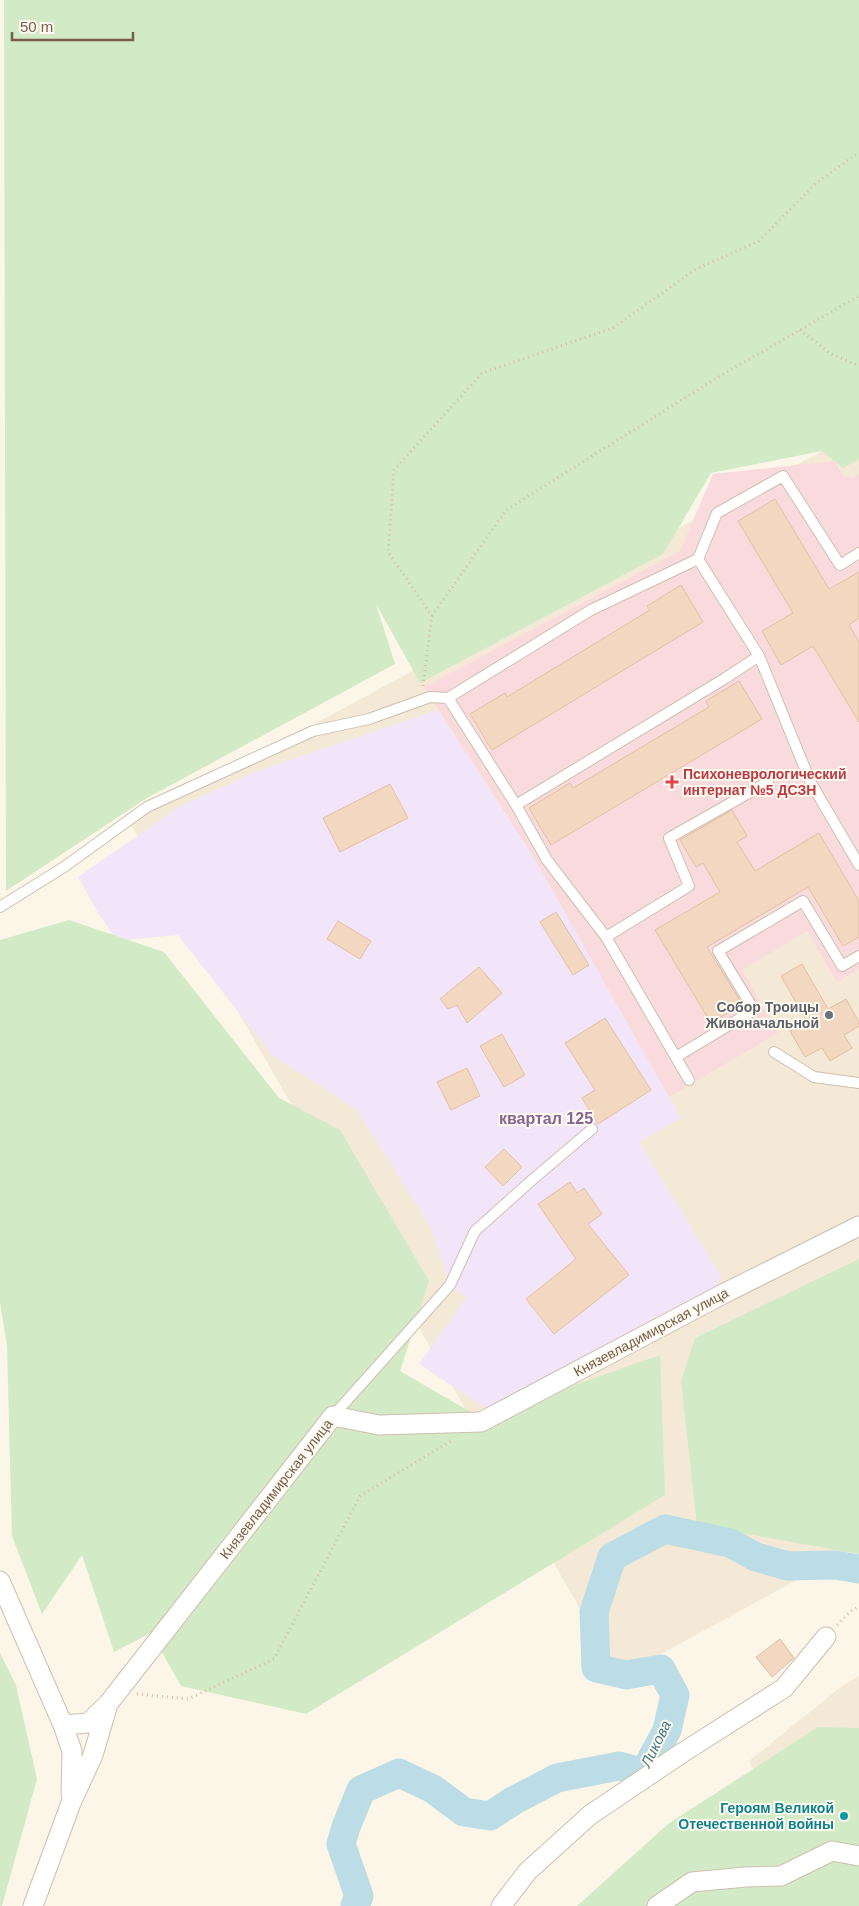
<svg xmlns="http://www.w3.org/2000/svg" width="859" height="1906" font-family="Helvetica,sans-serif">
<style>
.residential{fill:#f4e9d6}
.education{fill:#f3e5f9}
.medical{fill:#fadbdd}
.green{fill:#d2eac6}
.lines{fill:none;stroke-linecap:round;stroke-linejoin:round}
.river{stroke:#bcdde6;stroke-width:29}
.building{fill:#f2d8c0;stroke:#e4bfa0}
.service-casing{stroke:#cebfae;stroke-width:12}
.minor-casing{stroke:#cebfae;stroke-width:21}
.path{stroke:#d7bba2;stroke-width:3;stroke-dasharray:1 4;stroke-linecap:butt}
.service{stroke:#fff;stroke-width:10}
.minor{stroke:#fff;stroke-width:19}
.health-dot{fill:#e0444e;stroke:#fffaef;stroke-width:2}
.worship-dot{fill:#6b7280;stroke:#fffaef;stroke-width:2}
.culture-dot{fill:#0f9aa8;stroke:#fffaef;stroke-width:2}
.labels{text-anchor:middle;stroke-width:4;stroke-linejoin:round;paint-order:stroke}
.health-label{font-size:14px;font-weight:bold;fill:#be3a42;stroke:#fffaef;text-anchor:start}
.worship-label{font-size:14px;font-weight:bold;fill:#5b616d;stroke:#fffaef;text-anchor:end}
.street-label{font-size:14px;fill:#775e4c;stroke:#fffaef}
.culture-label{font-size:14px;font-weight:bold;fill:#0d838f;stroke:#fffaef;text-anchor:end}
.water-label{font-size:15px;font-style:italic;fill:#45798a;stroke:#fffaef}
.quarter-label{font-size:16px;font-weight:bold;fill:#876493;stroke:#fffaef}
</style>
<rect width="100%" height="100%" fill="#fcf6e8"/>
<path class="residential" d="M859,431V1546L619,1677L130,823Z
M859,1676V1906H821L749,1761L842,1686Z"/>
<path class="education" d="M438,710L532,854L681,1118L639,1142L721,1276L713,1294L490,1411L419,1364L467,1297L450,1285L430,1226L356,1109L272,1055L178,935L117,941L97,911L78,877L179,807L255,772Z"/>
<path class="medical" d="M834,461L844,476L852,478L859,474V969L837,982L807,931L742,970L778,1033L669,1097L532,854L424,687L680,551L713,474Z"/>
<path class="green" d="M4,0H859V459L843,468L822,451L711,473L663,554L420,683L376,604L395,664L147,798L6,891Z
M69,920L164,952L279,1098L340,1130L429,1281L400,1371L481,1418L660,1355L665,1495L306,1714L181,1686L151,1633L114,1652L82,1555L42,1614L12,1536L7,1346L0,1302V940Z
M859,1259V1554L697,1525L681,1381L695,1338Z
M0,1653L16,1685L37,1779L2,1906H0Z
M818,1727L859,1728V1906H577L668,1824Z"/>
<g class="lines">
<path class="river" d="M355,1906L359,1896L341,1844L346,1827L361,1790L399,1773L433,1789L464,1812L490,1816L513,1801L557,1778L619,1766L644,1773L667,1730L675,1695L661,1669L626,1675L596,1668L594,1612L612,1557L665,1529L730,1543L756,1557L788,1566L835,1565L859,1569"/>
</g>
<path class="building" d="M775,499L829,589L859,572V618L849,625L859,642V722L813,646L781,665L762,631L793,613L738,521Z
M681,585L703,622L492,750L470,714L505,693L507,697L650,610L647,606Z
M739,681L762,719L551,845L529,808L570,783L573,788L709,707L706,701Z
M390,784L408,818L340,852L323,818Z
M732,810L747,836L737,842L755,871L819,833L859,901V937L843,946L808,887L707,947L742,1004L711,1023L655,930L720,892L703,863L696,867L680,840Z
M556,912L589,965L573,975L540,922Z
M338,921L371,941L360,959L327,939Z
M802,964L828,1009L846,999L859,1022V1026L844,1035L852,1048L830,1061L822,1048L805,1057L790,1031L807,1022L781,976Z
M479,967L502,993L467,1023L457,1005L448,1009L440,999Z
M605,1018L651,1090L598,1124L582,1098L595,1090L565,1043Z
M502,1034L525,1075L504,1087L480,1046Z
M467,1068L480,1096L451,1110L437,1082Z
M504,1149L522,1167L503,1186L485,1167Z
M570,1182L577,1193L584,1188L602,1214L588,1224L629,1275L554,1334L526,1299L576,1259L538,1204Z
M780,1639L794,1658L772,1677L756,1657Z"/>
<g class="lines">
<g class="service-casing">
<path id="service" d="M698,559L759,656L811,783L859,865
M448,698L516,805L547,860L606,937L689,1080
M516,805L724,679L759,656
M0,907L64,867L147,807L313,731L369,719L430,697L448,698L591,610L698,559L717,513L783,476L840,565L859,553
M606,937L689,886L669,838L768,782
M774,1052L814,1077L859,1083
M676,1057L754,1010L718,951L803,901L842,966L859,956
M333,1416L450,1285L475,1231L532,1180L592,1129"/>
</g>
<g class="minor-casing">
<path id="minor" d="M0,1581L63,1725L72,1751L71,1794
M63,1725L88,1723L107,1705
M33,1906L71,1803L93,1755L108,1704L333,1416L379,1425L481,1422L721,1295L859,1226
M501,1906L528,1871L590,1815L682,1753L784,1688L826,1637
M657,1906L692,1882L746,1877L781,1876L832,1851L859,1856"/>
</g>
<path class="path" d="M800,330L831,354L859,366
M432,616L506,510L720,376L859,296
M423,686L432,616L388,552L394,470L482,373L613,328L696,269L759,241L815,184L859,152
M837,1625L852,1610L859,1607
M137,1694L188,1699L274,1659L360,1496L451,1441"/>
<use href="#service" class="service"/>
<use href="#minor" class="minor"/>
</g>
<path class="health-dot" d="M669.5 774.5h5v5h5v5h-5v5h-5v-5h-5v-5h5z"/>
<circle class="worship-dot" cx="829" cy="1015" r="5"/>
<circle class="culture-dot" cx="844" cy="1816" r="5"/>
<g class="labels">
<g class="health-label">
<text x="683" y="779">Психоневрологический<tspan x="683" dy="16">интернат №5 ДСЗН</tspan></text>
</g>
<g class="worship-label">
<text x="819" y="1012">Собор Троицы<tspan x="819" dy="16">Живоначальной</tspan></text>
</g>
<g class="street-label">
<text transform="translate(651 1332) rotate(-28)" y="5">Князевладимирская улица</text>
<text transform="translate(276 1489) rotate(-52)" y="5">Князевладимирская улица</text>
</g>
<g class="culture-label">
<text x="834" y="1813">Героям Великой<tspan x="834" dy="16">Отечественной войны</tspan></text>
</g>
<g class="water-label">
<text transform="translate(656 1744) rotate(-64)" y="5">Ликова</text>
</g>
<g class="quarter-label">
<text x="546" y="1124">квартал 125</text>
</g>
</g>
<path d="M12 32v8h121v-8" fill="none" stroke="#775e4c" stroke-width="2.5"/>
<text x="20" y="32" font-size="15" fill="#775e4c" stroke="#fffaef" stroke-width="4" paint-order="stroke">50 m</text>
</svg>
